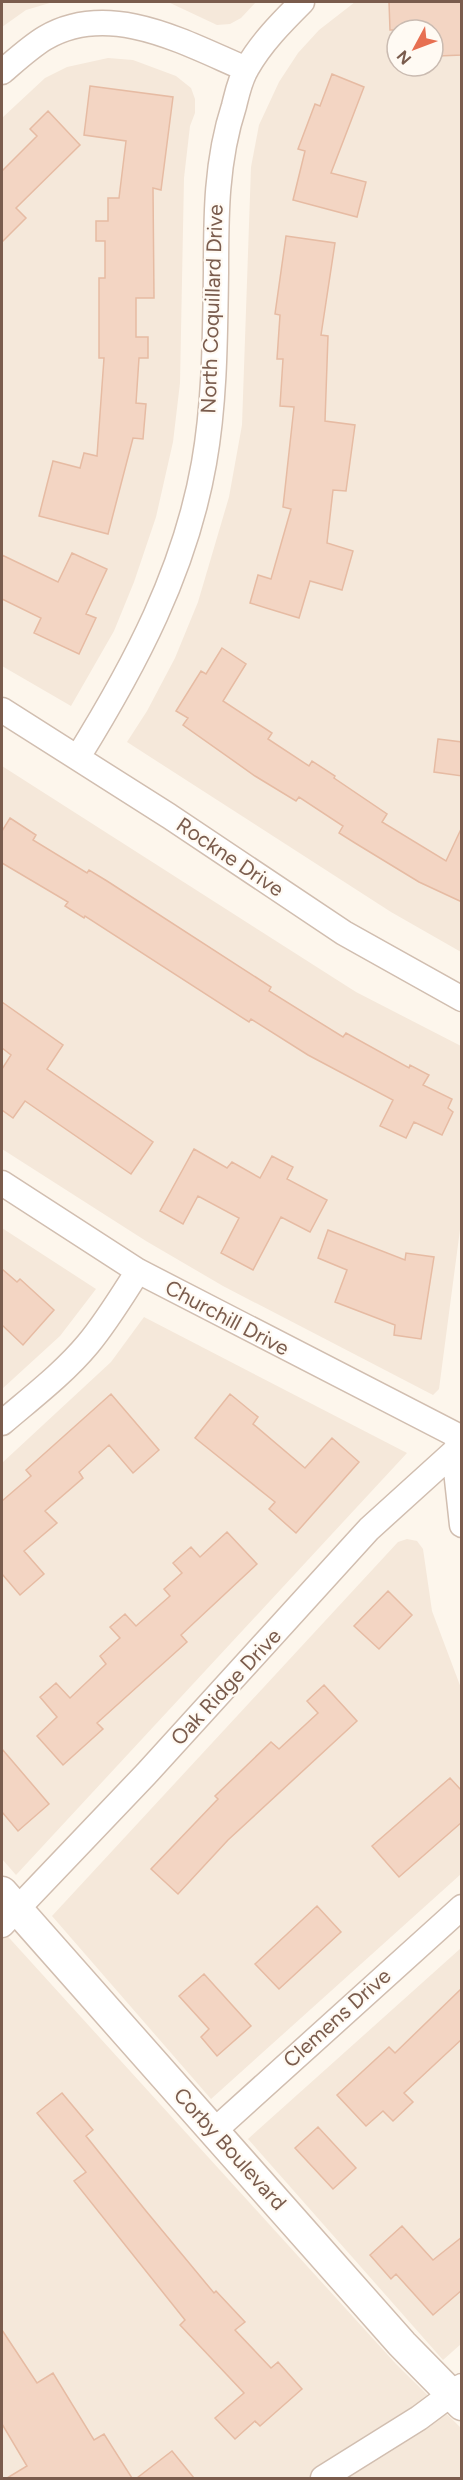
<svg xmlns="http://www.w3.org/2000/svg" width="463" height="2480" font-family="Figtree,sans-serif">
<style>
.residential{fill:#f5e8da;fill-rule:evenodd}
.building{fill:#f3d5c3;stroke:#e6bba3;stroke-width:1.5}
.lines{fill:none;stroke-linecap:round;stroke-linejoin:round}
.minor-casing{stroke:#d1beb0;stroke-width:27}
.tertiary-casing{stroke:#d1beb0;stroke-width:33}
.minor{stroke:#fff;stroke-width:24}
.tertiary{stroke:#fff;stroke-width:30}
.labels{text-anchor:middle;stroke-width:4.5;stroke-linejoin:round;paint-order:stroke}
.street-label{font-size:21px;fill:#7a5c4d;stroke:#fffaf3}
</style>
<rect width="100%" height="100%" fill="#fdf6ec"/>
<path class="residential" d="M2,2H53L26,10L2,27Z
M168,2H256L241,18L230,24L217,25Z
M355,2H461V952L391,912L127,742L147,711L175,658L198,602L229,497L242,425L251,167L259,125L279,82L298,53L319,30ZM397,30H433V66H397Z
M108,58L133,60L176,76L191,88L195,99V113L190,126L184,178L180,383L173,442L156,517L134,582L114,631L71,706L2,666V118L45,78L67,67Z
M2,766L356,992L461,1046V1222L439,1389L433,1395L223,1286L146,1241L2,1149Z
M2,1228L96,1289L60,1336L2,1389Z
M144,1317L407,1453L16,1875L2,1859V1463L111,1362Z
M407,1539L417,1541L423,1549L432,1611L461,1688V1874L211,2099L52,1916L398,1542Z
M2,1930L396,2364L461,2428V2478H2Z
M461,1948V2344L443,2360L248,2139Z"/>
<path class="building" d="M389,2H462V55L438,56V41L433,42V30H390Z
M332,74L364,87L331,173L366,182L357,217L293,200L305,151L298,149L315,104L320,106Z
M90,86L173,97L161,190L153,188L154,298H136V337H148V358H139L136,403L146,404L143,439L133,438L108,534L39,516L53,461L80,468L84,453L97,456L104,358H99V278H105V241H96V221H108V198H119L126,141L84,135Z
M48,111L80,145L16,208L26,218L2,242V171L37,136L30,129Z
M286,236L335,243L321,335L328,336L325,421L355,425L346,491L333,490L327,543L353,551L342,590L310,581L299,618L250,603L258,575L271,579L291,509L283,507L294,407L280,406L283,359H277L280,315L275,314Z
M72,553L107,569L86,614L96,618L79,654L34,633L41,618L2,599V555L58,582Z
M222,648L246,664L223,701L272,733L268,739L309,766L312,761L335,776L334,778L387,814L382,822L446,861L462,827V902L419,882L355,843L339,833L343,826L299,797L296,801L255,776L183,725L188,718L176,711L201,671L206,674Z
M438,739L462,742V776L434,772Z
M10,818L36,835L33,840L87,873L89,870L107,881L271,987L269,991L343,1037L346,1033L409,1068L410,1065L429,1075L423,1085L452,1099L448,1108L453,1112L442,1135L414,1122L406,1138L380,1126L393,1100L308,1055L251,1019L249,1022L85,916L84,918L65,906L68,902L2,863V831Z
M2,1002L63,1045L47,1069L153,1142L131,1174L25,1101L13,1118L2,1110V1069L11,1055L2,1048Z
M194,1149L227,1168L232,1162L260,1178L272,1156L293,1167L287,1179L327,1200L310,1232L281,1217L253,1270L221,1253L239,1218L198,1196L183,1224L160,1211Z
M328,1230L405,1260L406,1253L434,1257L421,1339L394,1335L395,1325L335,1302L347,1270L318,1258Z
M2,1269L17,1282L20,1279L54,1310L23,1345L2,1325Z
M111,1394L159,1450L133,1473L109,1445L79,1472L83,1478L45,1511L57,1523L24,1551L44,1574L20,1595L2,1574V1501L31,1476L26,1470Z
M230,1394L258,1417L253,1424L305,1468L332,1438L359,1462L296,1533L269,1509L275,1502L195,1438Z
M227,1532L257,1564L181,1635L187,1642L97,1723L103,1729L63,1765L37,1736L57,1717L40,1697L56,1683L70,1698L106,1664L100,1656L120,1638L110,1627L125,1614L136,1626L170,1596L164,1589L182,1573L173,1563L191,1547L200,1557Z
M388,1591L412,1615L379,1649L354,1626Z
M324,1685L357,1721L228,1840L178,1894L151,1869L218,1799L215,1796L271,1742L279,1749L318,1713L307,1701Z
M2,1749L49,1804L18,1831L2,1812Z
M450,1778L462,1791V1822L399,1877L372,1846Z
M317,1906L341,1932L279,1989L255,1964Z
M204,1974L251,2026L217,2056L201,2037L209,2029L179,1996Z
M462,1988V2039L404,2093L413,2102L393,2121L383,2111L366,2126L337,2095L389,2047L395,2053Z
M62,2093L93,2130L86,2136L146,2211L214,2293L216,2291L245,2322L235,2330L271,2368L278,2362L302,2389L260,2426L255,2421L235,2439L215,2418L244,2393L180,2325L185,2320L74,2181L86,2172L37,2113Z
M318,2127L356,2168L333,2189L295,2148Z
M402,2226L433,2260L462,2237V2290L433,2315L396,2274L391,2279L370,2255Z
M2,2330L37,2383L53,2373L94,2440L104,2434L132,2478H7L27,2466L2,2424Z
M172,2451L194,2478H137Z"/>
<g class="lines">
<g class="minor-casing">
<path id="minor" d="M2,72C15,61 30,47 45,38C110,0 185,43 246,69
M2,710L169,816L344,933L462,999
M78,757C135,665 185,571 204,463C215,401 215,336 216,273C216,216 216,161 234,106C237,94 240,79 247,68C261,43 282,22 302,2
M2,1183L138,1271L462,1438
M2,1423C31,1398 63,1374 88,1344C107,1321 122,1296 138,1271
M459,1443L454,1452L462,1525
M2,1925L146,1774L369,1529L454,1452
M214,2131L462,1907
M323,2478L419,2418L462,2386"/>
</g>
<g class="tertiary-casing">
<path id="tertiary" d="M2,1892L402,2344L462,2405"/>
</g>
<use href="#minor" class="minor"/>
<use href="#tertiary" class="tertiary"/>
</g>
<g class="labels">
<g class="street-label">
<text transform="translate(212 309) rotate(-88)" y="7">North Coquillard Drive</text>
<text transform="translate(230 857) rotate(34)" y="7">Rockne Drive</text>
<text transform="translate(227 1318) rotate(28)" y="7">Churchill Drive</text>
<text transform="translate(226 1687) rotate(-47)" y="7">Oak Ridge Drive</text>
<text transform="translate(337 2018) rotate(-42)" y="7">Clemens Drive</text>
<text transform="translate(230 2149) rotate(48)" y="7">Corby Boulevard</text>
</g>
</g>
<rect width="463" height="2480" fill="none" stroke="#7a5c4d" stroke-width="6"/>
<g transform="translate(415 48) rotate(229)"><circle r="28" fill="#fffaf3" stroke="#cabbb1" stroke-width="1.5"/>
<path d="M0-4.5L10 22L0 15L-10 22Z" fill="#e76f51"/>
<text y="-9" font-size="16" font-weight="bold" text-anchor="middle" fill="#7a5c4d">N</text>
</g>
</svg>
